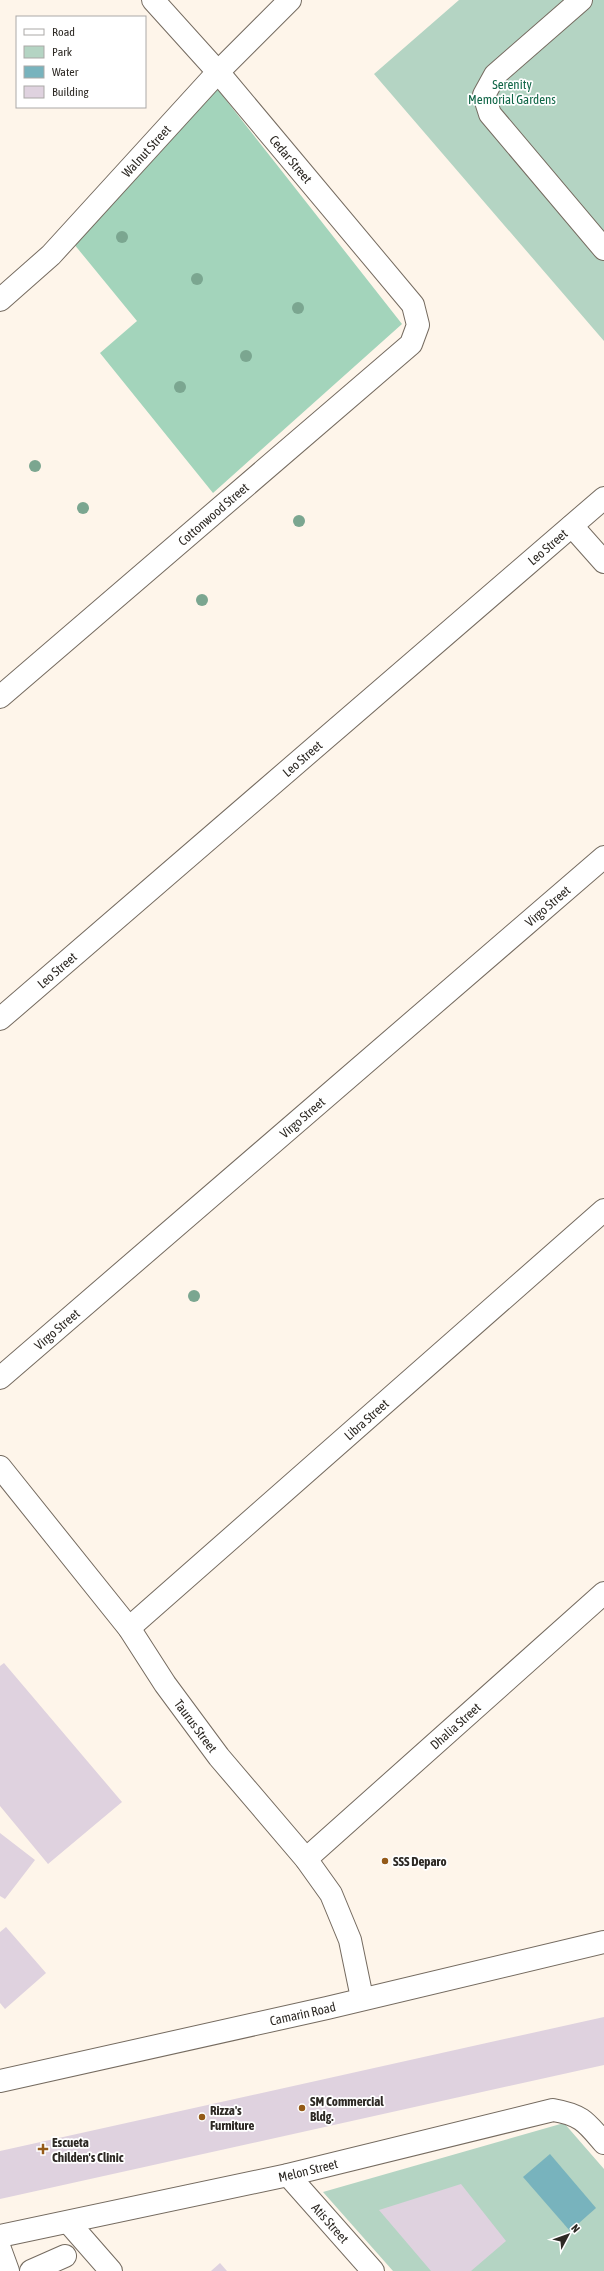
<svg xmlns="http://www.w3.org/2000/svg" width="604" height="2271" font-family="'Asap Condensed',sans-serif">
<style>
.green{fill:#b4d4c3}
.forest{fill:#a3d4bb}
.water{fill:#78b3bd}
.building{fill:#dfd2df}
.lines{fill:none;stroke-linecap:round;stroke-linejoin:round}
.minor-casing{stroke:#756b60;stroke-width:24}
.major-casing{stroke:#756b60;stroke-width:24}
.minor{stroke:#fff;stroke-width:22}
.major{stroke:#fff;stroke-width:22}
.tree{fill:#7ba690}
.poi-dot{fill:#945a18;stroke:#fff;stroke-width:1.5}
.labels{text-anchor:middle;stroke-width:3.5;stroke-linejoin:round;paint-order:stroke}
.park-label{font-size:13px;fill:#106647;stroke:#fff}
.street-label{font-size:13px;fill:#2d2924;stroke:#fff}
.poi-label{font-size:13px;font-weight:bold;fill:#2d2924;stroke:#fff;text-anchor:start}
</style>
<rect width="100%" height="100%" fill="#fef5ea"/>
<path class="green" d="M459,0H604V341L374,74Z
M564,2123L604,2169V2271H393L323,2192Z"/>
<path class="forest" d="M215,86L402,324L213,493L100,353L137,321L69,238Z"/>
<path class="water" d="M550,2154L596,2208L570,2231L523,2177Z"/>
<path class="building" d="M4,1663L122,1802L48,1864L0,1806V1666Z
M0,1833L35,1860L5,1899L0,1896Z
M6,1927L46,1973L5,2009L0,2003V1932Z
M604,2017V2065L0,2199V2151Z
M461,2184L506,2241L471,2271H431L379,2210Z
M220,2263L227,2271H211Z"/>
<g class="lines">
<g class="minor-casing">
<g id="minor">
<path d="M581,0L495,75L484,95L490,114L604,249"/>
<path id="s1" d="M0,300L51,255L218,72L290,0"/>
<path d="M572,526L604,562"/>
<path id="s2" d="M0,697L411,344L418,325L413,305L218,72L153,0"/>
<path id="s3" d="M0,1019L604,498"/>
<path id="s4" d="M0,1378L604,857"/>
<path id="s5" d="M0,1467L129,1628L165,1684L219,1757L306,1859L331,1894L350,1940L362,1998"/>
<path id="s6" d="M129,1628L604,1210"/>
<path id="s7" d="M306,1859L604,1593"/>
<path id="s8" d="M288,2175L373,2271"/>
<path d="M69,2223L111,2271"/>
<path id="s9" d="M0,2236L288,2175L553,2110C582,2115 586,2122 604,2143"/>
<path d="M0,2249L8,2271"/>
<path d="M31,2271L65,2256"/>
</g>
</g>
<g class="major-casing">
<g id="major">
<path id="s10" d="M0,2081L327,2008L604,1942"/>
</g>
</g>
<use href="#minor" class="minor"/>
<use href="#major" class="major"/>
</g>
<g class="tree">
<circle cx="122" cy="237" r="6"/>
<circle cx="197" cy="279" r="6"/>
<circle cx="298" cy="308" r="6"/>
<circle cx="246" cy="356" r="6"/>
<circle cx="180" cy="387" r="6"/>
<circle cx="35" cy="466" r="6"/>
<circle cx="83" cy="508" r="6"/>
<circle cx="299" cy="521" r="6"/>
<circle cx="202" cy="600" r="6"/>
<circle cx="194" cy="1296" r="6"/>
</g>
<g class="poi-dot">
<circle cx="385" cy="1861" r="4"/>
<circle cx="302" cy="2108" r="4"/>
<circle cx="202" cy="2117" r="4"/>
<path d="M41 2143h4v4h4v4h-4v4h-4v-4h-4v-4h4z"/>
</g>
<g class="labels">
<g class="park-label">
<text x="512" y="89">Serenity<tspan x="512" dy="15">Memorial Gardens</tspan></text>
</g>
<g class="street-label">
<text dy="5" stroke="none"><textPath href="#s1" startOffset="209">Walnut Street</textPath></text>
<text transform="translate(291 159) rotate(50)" y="5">Cedar Street</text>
<text dy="5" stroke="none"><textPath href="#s2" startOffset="281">Cottonwood Street</textPath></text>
<text dy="5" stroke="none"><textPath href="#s3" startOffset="723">Leo Street</textPath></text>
<text dy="5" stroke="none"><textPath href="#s3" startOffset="399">Leo Street</textPath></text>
<text dy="5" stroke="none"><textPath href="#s4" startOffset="723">Virgo Street</textPath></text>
<text dy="5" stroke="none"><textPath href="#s3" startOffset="75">Leo Street</textPath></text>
<text dy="5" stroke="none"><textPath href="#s4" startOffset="399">Virgo Street</textPath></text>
<text dy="5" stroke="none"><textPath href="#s4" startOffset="75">Virgo Street</textPath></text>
<text dy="5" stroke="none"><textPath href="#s6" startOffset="316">Libra Street</textPath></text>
<text dy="5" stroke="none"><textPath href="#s5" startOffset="325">Taurus Street</textPath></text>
<text dy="5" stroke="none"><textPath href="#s7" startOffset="200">Dhalia Street</textPath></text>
<text dy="5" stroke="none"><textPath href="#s10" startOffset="310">Camarin Road</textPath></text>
<text dy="5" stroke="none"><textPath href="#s9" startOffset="315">Melon Street</textPath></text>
<text dy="5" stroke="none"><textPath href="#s8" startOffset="64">Atis Street</textPath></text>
</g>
<g class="poi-label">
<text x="393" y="1866">SSS Deparo</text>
<text x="310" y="2106">SM Commercial<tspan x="310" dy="15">Bldg.</tspan></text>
<text x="210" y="2115">Rizza's<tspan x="210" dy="15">Furniture</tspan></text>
<text x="52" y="2147">Escueta<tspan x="52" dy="15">Childen's Clinic</tspan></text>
</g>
</g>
<rect x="16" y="16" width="130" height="92" fill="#ffffff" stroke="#aba9a7"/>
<rect x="24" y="29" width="20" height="6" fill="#ffffff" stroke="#aba9a7"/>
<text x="52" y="36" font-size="12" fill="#2d2924">Road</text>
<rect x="24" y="46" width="20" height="12" fill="#b4d4c3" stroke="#aba9a7"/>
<text x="52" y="56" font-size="12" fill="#2d2924">Park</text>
<rect x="24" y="66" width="20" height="12" fill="#78b3bd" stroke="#aba9a7"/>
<text x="52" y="76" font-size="12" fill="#2d2924">Water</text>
<rect x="24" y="86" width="20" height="12" fill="#dfd2df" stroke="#aba9a7"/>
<text x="52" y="96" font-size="12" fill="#2d2924">Building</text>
<g transform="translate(568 2235) rotate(49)" stroke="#ffffff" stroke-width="3" paint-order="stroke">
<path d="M0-3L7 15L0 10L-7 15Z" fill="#2d2924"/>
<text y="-6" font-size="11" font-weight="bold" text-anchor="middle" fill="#2d2924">N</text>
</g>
</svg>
